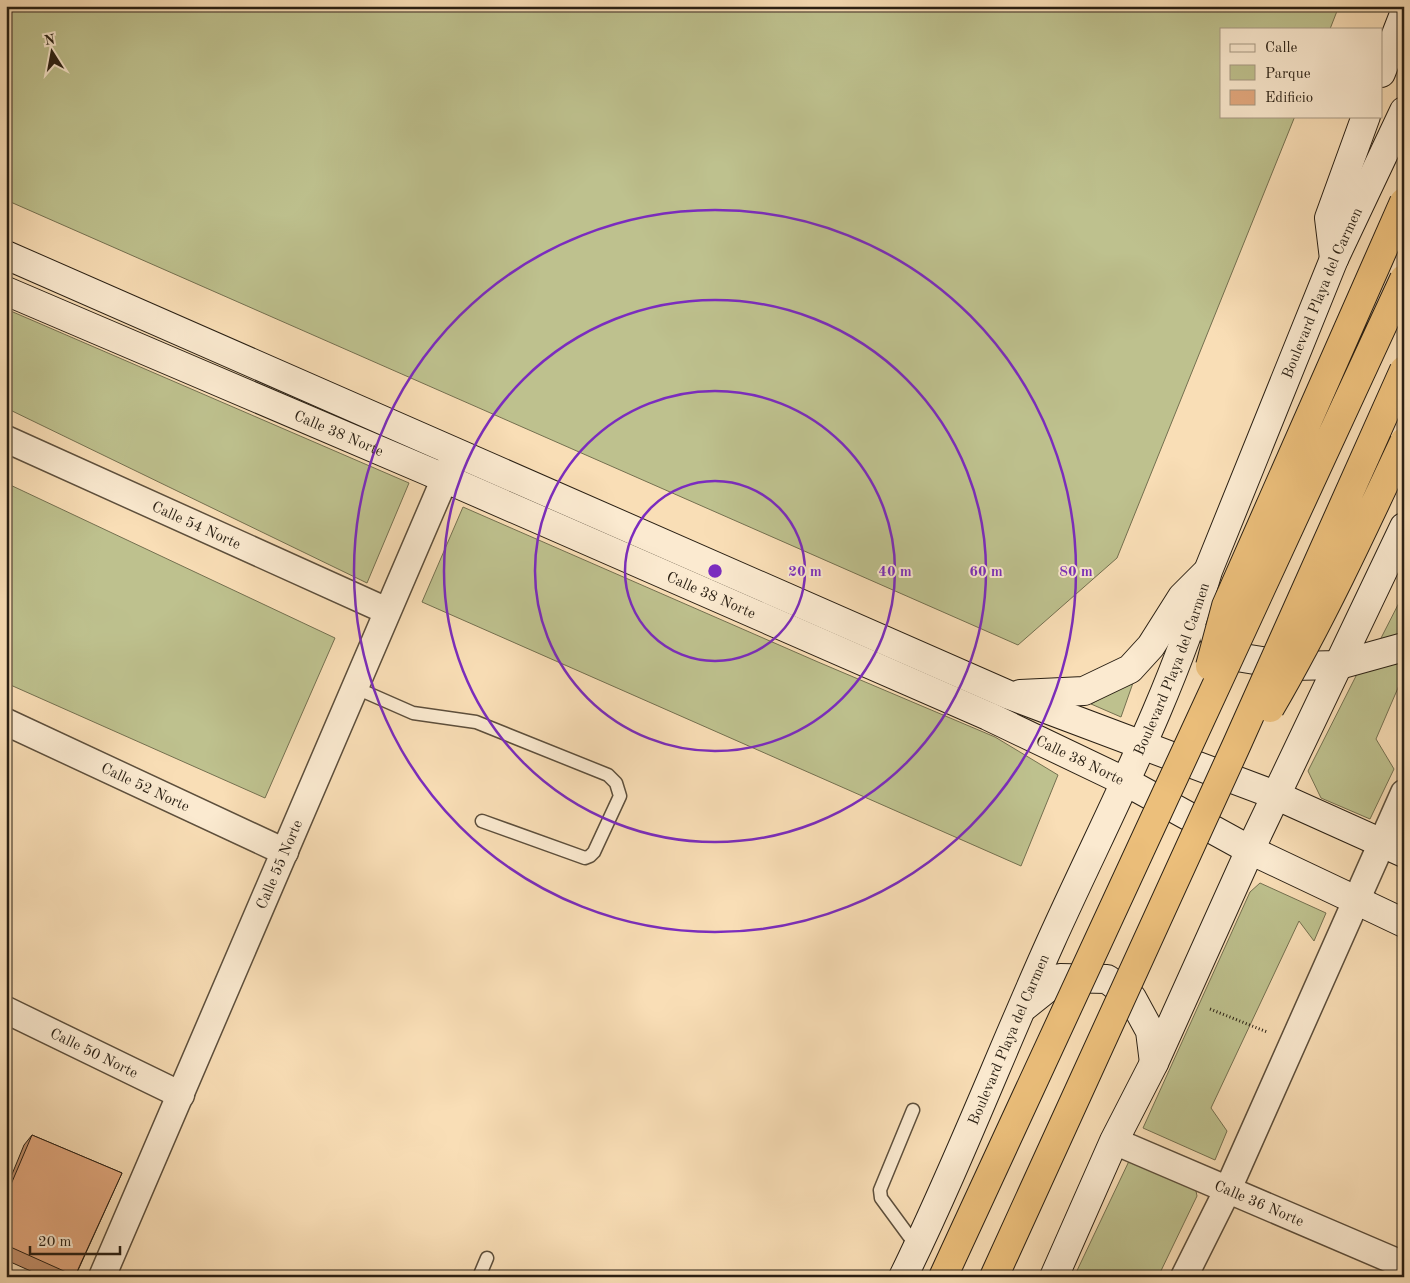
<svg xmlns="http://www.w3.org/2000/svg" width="1410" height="1283" font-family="'Old Standard TT',serif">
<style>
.green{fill:#bec18e;stroke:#747050}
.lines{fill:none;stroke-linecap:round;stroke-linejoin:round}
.service-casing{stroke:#5d4f3c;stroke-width:15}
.minor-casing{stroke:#5d4f3c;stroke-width:29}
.secondary-casing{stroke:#291f13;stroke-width:30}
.path{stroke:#291f13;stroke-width:3;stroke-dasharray:1 2.5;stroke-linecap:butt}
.service{stroke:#fbead0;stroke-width:12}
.minor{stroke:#fbead0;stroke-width:26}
.secondary{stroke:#fbead0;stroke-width:28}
.trunk-bridge-casing{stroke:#291f13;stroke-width:30;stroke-linecap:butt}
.trunk-bridge{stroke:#ecbf7b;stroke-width:28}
.wall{fill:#c3916d;stroke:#291f13}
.building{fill:#e3a97f;stroke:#291f13}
.ring{fill:none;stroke:#7b2cbf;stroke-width:2.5}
.labels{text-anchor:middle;stroke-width:4;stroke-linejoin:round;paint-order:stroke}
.street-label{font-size:15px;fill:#291f13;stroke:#fbead0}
.centre{fill:#7b2cbf;stroke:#fbead0;stroke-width:2.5}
.ring-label{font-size:15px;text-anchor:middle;font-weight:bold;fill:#7b2cbf;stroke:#fbead0;stroke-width:4;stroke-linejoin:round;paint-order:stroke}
</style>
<rect width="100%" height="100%" fill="#f9deb6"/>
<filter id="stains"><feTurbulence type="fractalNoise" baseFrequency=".004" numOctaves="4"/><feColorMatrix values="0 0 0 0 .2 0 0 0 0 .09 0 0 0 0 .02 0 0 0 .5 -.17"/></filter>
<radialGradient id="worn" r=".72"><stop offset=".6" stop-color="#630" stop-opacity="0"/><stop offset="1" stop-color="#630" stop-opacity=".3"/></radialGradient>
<path class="green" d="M6,6H1339L1330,29H1221V116H1295L1117,558L1018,645L6,200Z
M6,309L409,483L367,583L6,408Z
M6,483L335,638L265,798L6,683Z
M463,507L818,662L995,737L1058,775L1021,866L422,602Z
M1404,593V635L1379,642Z
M1404,659V674L1376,739L1394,769L1370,819L1321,798L1308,771L1357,674Z
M1134,680L1121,717L1091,704Z
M1260,883L1326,913L1314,941L1299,921L1211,1108L1227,1131L1215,1160L1143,1128L1250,892Z
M1130,1159L1195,1186L1197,1196L1158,1277H1074Z"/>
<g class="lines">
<g class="service-casing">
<path id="service" d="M356,688L413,713L476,722L608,775L616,783L620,796L594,852L590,856L585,858L482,821
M913,1110L880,1190L881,1198L917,1247
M479,1277L487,1258"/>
</g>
<g class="minor-casing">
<g id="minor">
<path id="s1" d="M6,439L387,611"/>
<path id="s2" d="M6,722L285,852"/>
<path id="s3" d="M6,1010L181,1095"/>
<path id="s4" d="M1114,1141L1404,1265"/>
<path id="s5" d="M102,1277L454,457"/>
<path d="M1184,1277L1228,1189L1404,793"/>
</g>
</g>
<g class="secondary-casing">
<g id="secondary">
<path d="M1381,73L1404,14"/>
<path d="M6,255L1009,695L1275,795L1404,853"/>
<path d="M1334,259L1329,218L1366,116"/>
<path id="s6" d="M6,291L444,478L988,716L1128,783L1250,850L1404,923"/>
<path d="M1214,636L1237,657L1292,666L1339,665L1404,647"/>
<path d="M1020,694L1084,691L1130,669L1151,646L1182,597L1205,574"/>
<path d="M1025,1006L1060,978L1107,979L1132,998L1150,1031L1154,1063"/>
<path id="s7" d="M903,1277C957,1167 1001,1052 1051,941C1106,819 1170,700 1208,571L1334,259L1404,111"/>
<path d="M1054,1277L1114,1141L1154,1063L1250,850L1404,527"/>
</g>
</g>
<path class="path" d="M1210,1009L1267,1032"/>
<use href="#service" class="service"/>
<use href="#minor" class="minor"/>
<use href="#secondary" class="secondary"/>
<g class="trunk-bridge-casing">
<path id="trunk-bridge" d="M1210,666L1226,606L1404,202
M1270,708C1320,622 1362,532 1404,442
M943,1277L1404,279
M994,1277L1237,744L1404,370"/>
</g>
<use href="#trunk-bridge" class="trunk-bridge"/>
</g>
<path class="wall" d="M32,1135L122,1173L75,1277H44L6,1260V1183L8,1184L24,1145Z"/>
<path class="building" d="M32,1135L122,1173L75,1276L6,1245V1196Z
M6,1183L10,1185L6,1194Z"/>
<g class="ring">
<circle cx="715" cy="571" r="90"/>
<circle cx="715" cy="571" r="180"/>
<circle cx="715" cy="571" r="271"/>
<circle cx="715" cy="571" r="361"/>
</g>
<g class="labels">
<g class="street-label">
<text dy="5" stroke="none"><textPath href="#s7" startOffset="1070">Boulevard Playa del Carmen</textPath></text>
<text dy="5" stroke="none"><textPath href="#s6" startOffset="362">Calle 38 Norte</textPath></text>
<text dy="5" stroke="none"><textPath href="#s1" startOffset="209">Calle 54 Norte</textPath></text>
<text dy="5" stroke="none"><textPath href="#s6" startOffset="768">Calle 38 Norte</textPath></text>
<text dy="5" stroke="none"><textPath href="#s7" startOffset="665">Boulevard Playa del Carmen</textPath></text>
<text dy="5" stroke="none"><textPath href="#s6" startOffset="1172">Calle 38 Norte</textPath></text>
<text dy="5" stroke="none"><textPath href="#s2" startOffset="154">Calle 52 Norte</textPath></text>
<text dy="5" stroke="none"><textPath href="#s5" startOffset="449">Calle 55 Norte</textPath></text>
<text dy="5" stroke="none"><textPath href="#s7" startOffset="260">Boulevard Playa del Carmen</textPath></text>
<text dy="5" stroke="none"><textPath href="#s3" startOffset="98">Calle 50 Norte</textPath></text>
<text dy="5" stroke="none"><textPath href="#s4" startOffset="158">Calle 36 Norte</textPath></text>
</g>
</g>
<circle cx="715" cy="571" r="8" class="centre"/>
<g class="ring-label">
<text x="805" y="576">20 m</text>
<text x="895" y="576">40 m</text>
<text x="986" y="576">60 m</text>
<text x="1076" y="576">80 m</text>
</g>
<rect width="1410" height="1283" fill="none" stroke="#f9deb6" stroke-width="25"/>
<rect x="8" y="8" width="1395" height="1268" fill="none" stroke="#291f13" stroke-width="2.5"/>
<rect x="12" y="12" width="1385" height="1258" fill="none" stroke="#291f13"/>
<rect x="1220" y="28" width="162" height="90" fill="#fbead0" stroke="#a79984"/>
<rect x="1230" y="44" width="25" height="8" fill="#fbead0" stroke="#a79984"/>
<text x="1265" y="52" font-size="15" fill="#291f13">Calle</text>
<rect x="1230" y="65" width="25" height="15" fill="#bec18e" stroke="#a79984"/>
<text x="1265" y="78" font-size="15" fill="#291f13">Parque</text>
<rect x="1230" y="90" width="25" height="15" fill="#e3a97f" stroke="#a79984"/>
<text x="1265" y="102" font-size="15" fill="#291f13">Edificio</text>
<g transform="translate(52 52) rotate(349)" stroke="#fbead0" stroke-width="4" paint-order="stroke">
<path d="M0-4L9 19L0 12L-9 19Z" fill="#291f13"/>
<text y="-8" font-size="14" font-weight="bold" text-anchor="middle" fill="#291f13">N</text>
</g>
<path d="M30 1246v8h90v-8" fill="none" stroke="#291f13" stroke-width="2.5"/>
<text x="38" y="1246" font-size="15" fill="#291f13" stroke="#fbead0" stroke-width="4" paint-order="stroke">20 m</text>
<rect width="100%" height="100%" filter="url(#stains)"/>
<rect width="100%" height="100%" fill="url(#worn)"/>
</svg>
